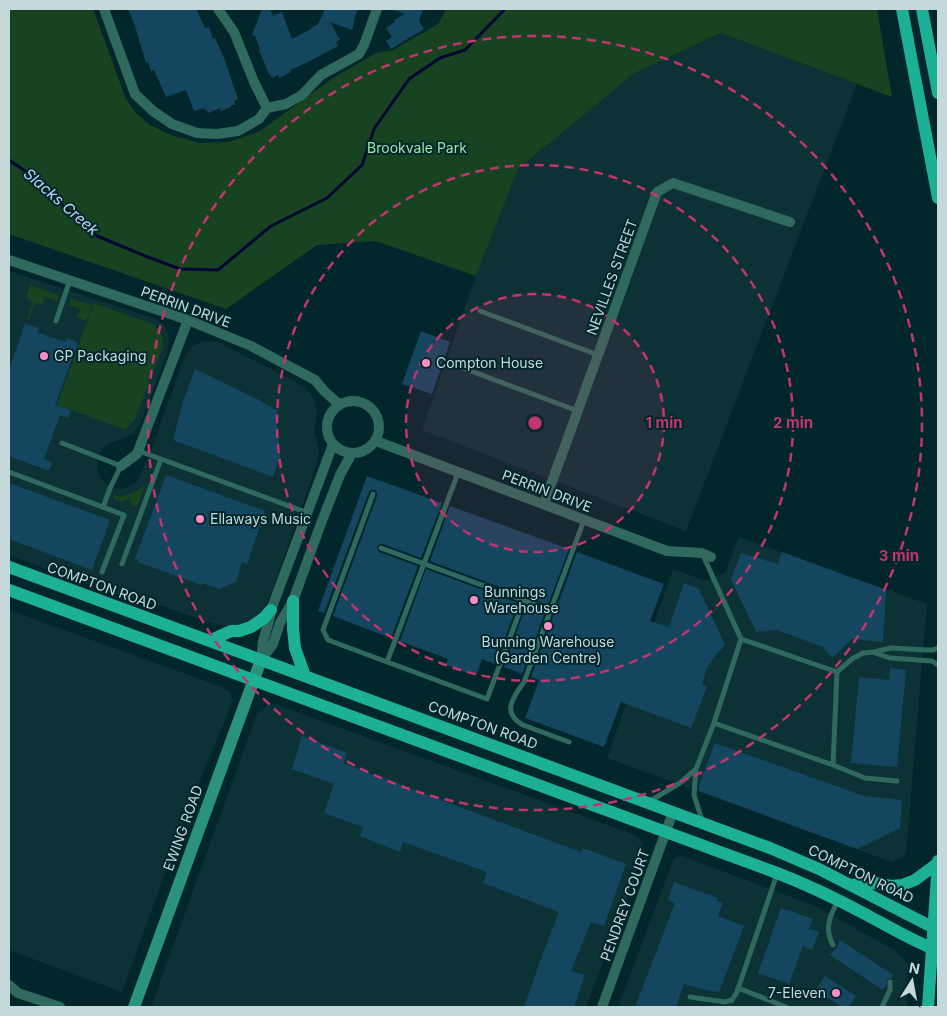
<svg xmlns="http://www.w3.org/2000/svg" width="947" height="1016" font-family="Inter,sans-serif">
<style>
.built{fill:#0c3236}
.green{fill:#174320}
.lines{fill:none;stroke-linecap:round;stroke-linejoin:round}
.stream{stroke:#000832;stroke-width:3}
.building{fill:#14465f}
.lane{stroke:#30695d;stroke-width:5}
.street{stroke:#30695d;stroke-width:10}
.secondary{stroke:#2b927e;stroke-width:12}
.primary{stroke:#1cb197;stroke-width:12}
.ring{fill:none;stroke:#c2356e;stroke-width:2.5;stroke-dasharray:9 6}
.poi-dot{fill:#fb8fc4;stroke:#01272c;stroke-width:2}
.labels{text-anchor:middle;stroke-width:4;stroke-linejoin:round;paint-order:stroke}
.park-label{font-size:14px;fill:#9de5a6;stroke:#01272c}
.street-label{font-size:14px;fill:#c5d9db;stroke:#01272c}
.poi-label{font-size:14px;fill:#c5d9db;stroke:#01272c;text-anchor:start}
.water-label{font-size:15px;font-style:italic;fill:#c2d2f0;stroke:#01272c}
.centre{fill:#c2356e;stroke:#01272c;stroke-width:2.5}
.ring-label{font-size:15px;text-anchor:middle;font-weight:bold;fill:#c2356e;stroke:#01272c;stroke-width:4;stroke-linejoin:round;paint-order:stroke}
</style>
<rect width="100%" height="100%" fill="#01272c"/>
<path class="built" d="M722,33L857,84L686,531L422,430L476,276L518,169L635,73Z
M9,271L153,318L159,321L165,326L168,332L169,343L167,353L140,424L135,431L126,438L109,443L100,451L97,460V468L99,475L106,484L113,487L119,489L127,488L137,482L148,458L185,356L193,346L201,342L209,341L218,342L291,379L305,388L310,393L314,400L317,413L314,432L319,449L318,459L297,521L265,609L255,621L231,627L211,623L162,606L129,598L101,589L9,555Z
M739,537L927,604L906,854L892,862L607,758L673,569L706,581L725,573Z
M9,610L222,687L230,692L232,703L189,807L122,992L9,950Z
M275,704L635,835L640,839L643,848L642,854L630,890L586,1007H151L257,714L268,705Z
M682,856L815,906L896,951L908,964L907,1007H618L673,860L676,857Z"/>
<path class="green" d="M9,9H93L126,99L137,114L150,125L171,135L200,143L229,142L260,131L333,78L376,53L393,50L438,24L446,9H877L892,97L721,33L635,73L518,169L476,276L376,241L317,245L226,309L9,234Z
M30,285L59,295L57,301L45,297L42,305L35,302L29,320L27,319L33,301L26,298Z
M71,299L92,305L86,321L77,317L80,309L69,305Z
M94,303L155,325C161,332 163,337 163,346L136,417L130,425L124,429L57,405Z
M144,487L137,507L129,504L131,502L129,498L122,502C118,500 113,500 113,495L123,497Z"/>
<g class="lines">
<path class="stream" d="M9,160L25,171L97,236L145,256L180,269L218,270L271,226L327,198L362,165L374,129L409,79L440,58L465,50L505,9"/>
</g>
<path class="building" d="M128,9H196L205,28L209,27L213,39L215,38L224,58L238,99L234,101L235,105H231V107L221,111L220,108L208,113L207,110H205L204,108L194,111L186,90L166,97L154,70L151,71L148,62L146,63L135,26Z
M262,9H270L273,16L282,12L292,39L311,29V28L318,24L325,9H358L354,19H355L352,30L330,22L340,40L336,42L338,46L306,63L290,70L291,72L279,78L278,75L272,78L270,74H269L259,50L260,49L255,36L252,35Z
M395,9H423L419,21L424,29L391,49L386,41L391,38V36L386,28L395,22L394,20L405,14L394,10Z
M25,324L39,328L37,332L65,342L67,338L78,343L55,405L71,410L68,418L60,415L44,459L52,463L49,471L9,456V370Z
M421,331L450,342L432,394L402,384Z
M195,369L261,401L278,411L276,414L280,457L273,477L173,440L182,405Z
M166,475L265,511L247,564L242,562L236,582L219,589L202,583L201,585L138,562L139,560L135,559Z
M367,476L442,503L421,558L383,544H380L377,546V549L379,552L418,566L391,638L333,616L377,496V492L374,490H371L369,492L324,613L318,611Z
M9,483L110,520L92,570L9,539Z
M450,506L569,549L548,605L430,561Z
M577,552L664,584L650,621L669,627L684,583L699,589L725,645L715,656L707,668L702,684L707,687L691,728L621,702L604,747L525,718L539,680L531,677Z
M782,552L886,590L883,642L852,639L832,658L823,647L777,630L756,632L731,579L741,553L778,564Z
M426,569L518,603L495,664L482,659L476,676L446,665L448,659L400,641Z
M526,606L545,613L522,674L504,667Z
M890,668L906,670L897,767L851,763L859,677L889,680Z
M302,736L347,753L343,763L505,824L581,852L583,848L626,864L604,926L591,922L571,971L585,975L574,1007H524L542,956L559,912L483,883L487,872L403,842L400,852L360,836L363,827L324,813L334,784L292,769Z
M715,743L864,796L902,800L900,828L857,849L699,791V785Z
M674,882L718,898L717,901L723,903L718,916L744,926L719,992L709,991L684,984L676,1007H635L675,903L668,900Z
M781,908L813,919L809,929L819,932L812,950L803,946L789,984L758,973Z
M840,940L893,975L891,978L887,979L886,985L883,990L830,955L837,947Z
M825,976L856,996L849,1007H842L816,990Z"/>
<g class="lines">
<path class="lane" d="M480,311L598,355
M56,321L70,280
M463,368L578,411
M62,443L121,466L111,486L103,507
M139,451L308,513
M9,472L124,515L102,572
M373,494L323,630L328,640L487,699L524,600
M381,548L550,610
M702,553L741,639
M122,564L161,459
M875,653L890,658L932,661L938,665
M387,662L458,473
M714,723L833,765L865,778L897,781
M569,742L523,725C501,713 513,697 524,682L584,520
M833,765L837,672L852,659L863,653L874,652L891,648L926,650H933L938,648
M650,801L680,783L696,769
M702,820L694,795L696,769L714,723L741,639L837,672
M833,945C824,929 830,915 838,901
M738,988L786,1007
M690,997L725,1002L732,1000L737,992L777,874
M882,1007L890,990V982"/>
<path class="street" d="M104,9L135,94L153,111L172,124L197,133L217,134L238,131L259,119L267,108L286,104L302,95L321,75L359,54L364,45L377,9
M218,9L234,32L254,82L267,108
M9,260L188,320L251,346L315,380L324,391L340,405
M327 427a26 26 0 1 1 52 0a26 26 0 1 1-52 0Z
M376,441L667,551L702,553L711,557
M121,466L137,454L188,320
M544,504L657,192L673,183L790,222
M261,660L263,641L269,621L271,610L333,444
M261,660L273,644L280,623L293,601L320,526L340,475L352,453
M9,985L18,993L60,1007
M602,1007L673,812"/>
<path class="secondary" d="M134,1007L261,660"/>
<path class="primary" d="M902,9L938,198
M922,9L938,93
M9,567L770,848L819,869L938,930
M9,590L777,873C808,885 837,899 865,914C889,927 913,941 938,951
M293,601V629L295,648L305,676
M209,641L231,631H239L251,627L264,618L271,610
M851,885L876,883L891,886L902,885L915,880L938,863
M928,1007L938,861"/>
</g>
<circle cx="535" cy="423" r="129" fill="#c2356e" fill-opacity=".12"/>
<g class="ring">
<circle cx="535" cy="423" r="129"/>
<circle cx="535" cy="423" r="258"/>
<circle cx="535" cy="423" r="387"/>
</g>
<g class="poi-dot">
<circle cx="44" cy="356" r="5"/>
<circle cx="426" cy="363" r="5"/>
<circle cx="200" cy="519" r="5"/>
<circle cx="474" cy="600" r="5"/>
<circle cx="548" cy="626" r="5"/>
<circle cx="836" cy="993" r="5"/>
</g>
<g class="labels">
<g class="park-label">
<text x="417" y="153">Brookvale Park</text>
</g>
<g class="street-label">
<text transform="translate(612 277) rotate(-70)" y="5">NEVILLES STREET</text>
<text transform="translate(186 307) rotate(20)" y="5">PERRIN DRIVE</text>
<text transform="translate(547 491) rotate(21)" y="5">PERRIN DRIVE</text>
<text transform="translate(102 586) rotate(20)" y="5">COMPTON ROAD</text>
<text transform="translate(483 725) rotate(20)" y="5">COMPTON ROAD</text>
<text transform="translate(183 828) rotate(-70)" y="5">EWING ROAD</text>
<text transform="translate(861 874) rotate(26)" y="5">COMPTON ROAD</text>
<text transform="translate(625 905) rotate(-70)" y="5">PENDREY COURT</text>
</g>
<g class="poi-label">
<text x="54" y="361">GP Packaging</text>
<text x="436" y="368">Compton House</text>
<text x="210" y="524">Ellaways Music</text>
<text x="484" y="597">Bunnings<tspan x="484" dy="16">Warehouse</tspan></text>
<text x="548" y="647" text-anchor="middle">Bunning Warehouse<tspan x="548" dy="16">(Garden Centre)</tspan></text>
<text x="826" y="998" text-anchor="end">7-Eleven</text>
</g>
<g class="water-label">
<text transform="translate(61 202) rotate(41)" y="5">Slacks Creek</text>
</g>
</g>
<circle cx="535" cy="423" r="8" class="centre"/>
<g class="ring-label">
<text x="664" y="428">1 min</text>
<text x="793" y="428">2 min</text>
<text x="899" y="561">3 min</text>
</g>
<rect width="947" height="1016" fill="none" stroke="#c5d9db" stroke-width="20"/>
<g transform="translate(912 981) rotate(11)" stroke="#01272c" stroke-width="4" paint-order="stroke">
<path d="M0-4L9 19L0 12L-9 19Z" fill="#c5d9db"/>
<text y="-8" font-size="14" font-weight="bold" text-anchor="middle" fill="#c5d9db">N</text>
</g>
</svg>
